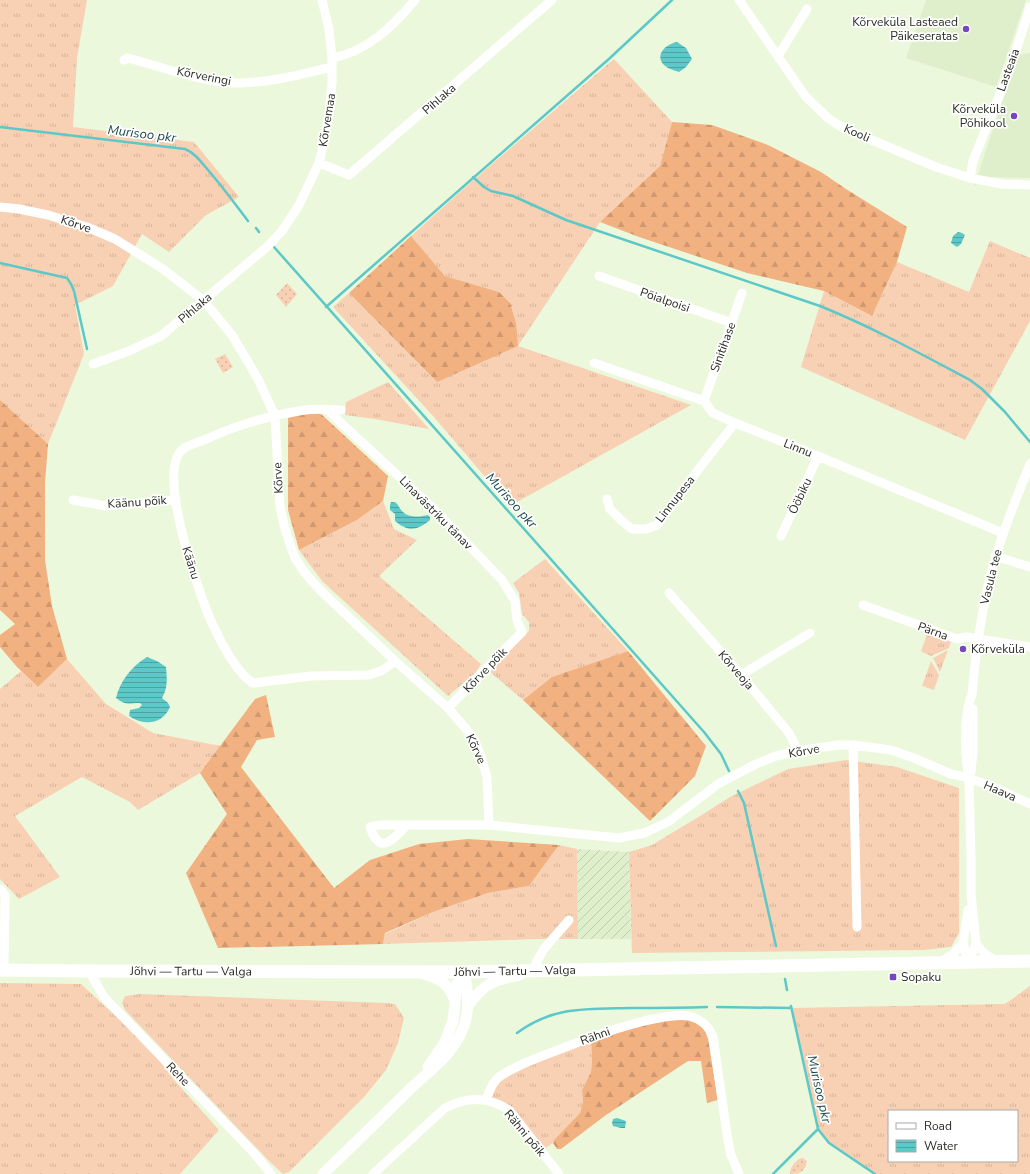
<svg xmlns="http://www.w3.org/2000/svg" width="1030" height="1174" font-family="'Nunito Sans',sans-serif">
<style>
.built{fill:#dfeecb}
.industrial{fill:url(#industrial-furrows)}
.grass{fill:url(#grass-tufts);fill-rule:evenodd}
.forest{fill:url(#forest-firs)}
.park{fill:url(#park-dots)}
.water{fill:url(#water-rules)}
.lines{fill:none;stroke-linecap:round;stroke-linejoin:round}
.stream{stroke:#5cc8c8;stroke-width:2.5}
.minor{stroke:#fff;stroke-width:9}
.major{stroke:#fff;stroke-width:11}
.highway{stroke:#fff;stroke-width:13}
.poi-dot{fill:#7746be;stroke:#fff;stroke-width:1.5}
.labels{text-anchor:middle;stroke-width:3.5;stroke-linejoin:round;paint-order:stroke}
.poi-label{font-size:12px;fill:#282c22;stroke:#fff;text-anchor:end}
.street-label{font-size:12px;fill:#282c22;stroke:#fff}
.water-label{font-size:13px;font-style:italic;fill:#1a4a4a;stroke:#fff}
</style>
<defs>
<pattern id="industrial-furrows" width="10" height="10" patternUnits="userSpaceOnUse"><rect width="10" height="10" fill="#dfeecb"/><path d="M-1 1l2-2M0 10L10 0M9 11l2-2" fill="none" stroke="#bfccae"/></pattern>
<pattern id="grass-tufts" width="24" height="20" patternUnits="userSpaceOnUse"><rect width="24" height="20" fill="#f8d1b4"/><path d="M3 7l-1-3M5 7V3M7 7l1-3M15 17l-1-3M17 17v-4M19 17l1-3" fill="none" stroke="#d5b49a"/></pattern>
<pattern id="forest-firs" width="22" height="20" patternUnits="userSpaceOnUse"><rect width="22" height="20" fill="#f2b181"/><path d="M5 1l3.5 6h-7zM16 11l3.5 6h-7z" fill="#d0986f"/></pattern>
<pattern id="park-dots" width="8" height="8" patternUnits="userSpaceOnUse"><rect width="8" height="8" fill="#f8d1b4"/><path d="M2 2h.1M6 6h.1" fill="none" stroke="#d5b49a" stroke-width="1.8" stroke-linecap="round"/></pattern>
<pattern id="water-rules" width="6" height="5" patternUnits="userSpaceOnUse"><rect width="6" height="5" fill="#5cc8c8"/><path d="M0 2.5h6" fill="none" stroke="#4ca3a2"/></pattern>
</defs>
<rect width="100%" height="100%" fill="#ecf8dc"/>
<path class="built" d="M926,0H1026L996,87L906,58Z
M1030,53V178L988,177L974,186L1018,55Z"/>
<path class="industrial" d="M577,849L629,852L631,939H578Z"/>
<path class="grass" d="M0,0H87L77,58L73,127L194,142L239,197L206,215L169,252L142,234L113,286L75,305L84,354L48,444L0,400Z
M614,59L672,122L660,166L600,222L518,346L691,405L510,506L434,417L333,307L349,293L437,382L499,292L445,276L411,236L471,182Z
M990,241L1030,258V321L965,440L801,367L824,291L872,316L897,262L969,292Z
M388,382L429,429L375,419L345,415L346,402Z
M383,501L394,529L417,540L379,576L481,664L476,672L448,696L322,581L299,550L357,520Z
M545,559L628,651L553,677L523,700L489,671L529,631V622L522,614L519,593L513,583Z
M928,632L951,641L949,648L931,656L922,652L921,651Z
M948,650L940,672L933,658Z
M67,659L106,704L153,733L221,746L200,773L138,810L130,802L82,777L15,816L60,877L19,899L0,879V689L21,671L38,687Z
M931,661L939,675L934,690L922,686Z
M846,760L897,767L959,788V933L951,947L924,950L632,953L629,852L652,845L700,816L730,797L788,769Z
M559,845L577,849L578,939H540L383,944L385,934L433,912L488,893L529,886Z
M0,983L81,984L150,1048L175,1081L219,1130L180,1174H0Z
M1030,986V1174H875L829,1143L818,1129L791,1008L1005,1004ZM889,1111H1017V1161H889Z
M140,994L387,1003L395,1004L404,1018L398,1043L386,1070L364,1097L289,1172L283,1174L268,1160L125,1010L122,1003L125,996Z
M591,1037L592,1061L591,1072L582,1090L583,1102L580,1113L554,1140L553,1143L541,1151L510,1111L486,1100L501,1075Z"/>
<path class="forest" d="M672,122L712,125L768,145L821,172L846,189L907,227L897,262L872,316L824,291L747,273L639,237L600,222L660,166Z
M411,236L445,276L499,292L510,303L516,323L518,346L437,382L349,293Z
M0,400L48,444L45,483V560L52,606L67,659L38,687L17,667L0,647V635L15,624L0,610Z
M320,413L388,476L383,501L357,520L299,550L288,510V418L305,414Z
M628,651L706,746L695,776L650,821L523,700L552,677Z
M266,695L275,737L257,740L241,767L334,888L370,860L419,844L468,839L559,845L529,886L488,893L433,912L385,933L383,944L218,948L186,873L227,814L200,773L255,699Z
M688,1016L704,1028L708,1039L718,1100L707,1103L701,1061H688L606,1115L561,1149H557L553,1143L554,1140L580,1113L583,1102L582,1090L591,1072L592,1061L591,1037Z"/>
<path class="park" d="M287,283L297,294L286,307L276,295Z
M225,354L233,367L223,373L215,359Z
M801,1158H803L807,1161C805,1171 801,1174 790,1174C790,1167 795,1161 801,1158Z"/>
<path class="water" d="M677,42L686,48L692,59L686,67L679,72C674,70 668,69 664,65C654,55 666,44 677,42Z
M958,232L962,233L965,235L961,244L957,247L951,243L953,236Z
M391,502C399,501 398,508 403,512C409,518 421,517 428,515L430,517V520C417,531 408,532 395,521V514L390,510V505Z
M147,657L157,661L166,667C167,679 168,688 162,698L168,703L170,707C162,725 144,726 129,716L130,710L139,708L142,705L140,703C129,703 126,706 116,698C120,681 132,666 147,657Z
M617,1118L626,1121L625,1128H621L613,1126L612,1123L613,1119Z"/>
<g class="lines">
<path class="stream" d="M0,127L185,149C195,153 201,162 208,170C222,186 235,204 248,221
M473,177L484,187L491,191L513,196L566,220L820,306C872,327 921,354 970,380L982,389L1005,412L1030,442
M256,228L259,232
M274,247L704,732L721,754L729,771
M0,263L67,278L71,284L74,291L87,349
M326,307L610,58L672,0
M738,791L744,803L776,946
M785,979L787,990
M791,1006L818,1129L829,1143L875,1174
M717,1007L791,1008
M517,1033C553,1006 588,1009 631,1008C656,1008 681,1008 707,1007
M773,1174L818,1129"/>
<path class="minor" d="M739,0L806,97L828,118L843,128L936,167L970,178L1002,184L1030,185
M778,56L807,9
M332,58C367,52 393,26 415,0
M124,60L128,58C163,67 206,84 242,83C273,82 302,74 332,67
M319,163L349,175L552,0
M970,178L973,161L1010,69L1030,7
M0,207L19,209L48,215L87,227L115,239L163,269L204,301L232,335L258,379L275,416L280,507L285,529L295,558L305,573L320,590L395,661L448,708L473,737L481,756L487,777L489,825L619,838L644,833L668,822L718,784L756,764L776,756L798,751L838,745H853L891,750L914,758L951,774L961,776L989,785L1030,804
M599,276L732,323
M594,363L704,401L713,413L735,423L803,450L1003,533
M93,364L129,351L161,336L267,247L282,231L299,205L319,163L324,141L329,114L332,83V58L329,29L322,0
M704,401L742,293
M327,410L433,508L502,580L515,601L517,620L522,632L448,708
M341,410C329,410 317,408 305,410C270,415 235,426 204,440C197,443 187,445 182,450C156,472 199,593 211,621C219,639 237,674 253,683L311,676L369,675L383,670L395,661
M607,499L610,509L622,521L632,529H646L657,525L704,462L735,423
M73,500L106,506L176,500
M781,536L818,456
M995,556L1030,567
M669,593L741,675L789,733L798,751
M863,605L957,639L966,637L1030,647
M741,675L810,633
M853,745L857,927
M971,772L973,752V709
M407,825C393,839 380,857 370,827L380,825H489
M0,889L5,895L4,970
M968,910C966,930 959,943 969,961
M976,944L985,954L996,961
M969,961L976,944L971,893V857L969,779C965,760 963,713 972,695C976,648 982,602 996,556C1005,525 1018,494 1030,464
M940,962L953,954L963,943
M89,971L104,997L253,1152L271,1174
M532,971L543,950L569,920
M486,1100C490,1090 493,1080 502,1075C519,1064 539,1057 558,1050C589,1038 620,1026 653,1019C664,1017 677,1014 689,1016C701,1019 709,1026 713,1037L728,1141L731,1155L739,1174
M373,1174L445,1108C468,1096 489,1096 510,1111L559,1174"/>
<path class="major" d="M424,974C441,979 447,983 455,1000
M468,1006C484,983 494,980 520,975
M428,1067L444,1044L453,1021L457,984L464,972
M323,1174C351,1147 379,1120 407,1092C429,1070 452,1057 464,1026C470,1008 468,989 464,972"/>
<path class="highway" id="s1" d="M0,970L89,971L464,972L1030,961"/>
</g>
<g class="poi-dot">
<circle cx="966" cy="29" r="4"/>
<circle cx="1014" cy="116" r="4"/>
<circle cx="963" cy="649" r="4"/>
<rect x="889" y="973" width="8" height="8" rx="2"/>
</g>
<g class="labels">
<g class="poi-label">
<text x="958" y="26">Kõrveküla Lasteaed<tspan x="958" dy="14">Päikeseratas</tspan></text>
<text x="1006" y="113">Kõrveküla<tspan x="1006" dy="14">Põhikool</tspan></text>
<text x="971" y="653" text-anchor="start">Kõrveküla</text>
<text x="901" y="981" text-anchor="start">Sopaku</text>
</g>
<g class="street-label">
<text transform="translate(1008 70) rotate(-70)" y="4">Lasteaia</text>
<text transform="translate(204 76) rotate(11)" y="4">Kõrveringi</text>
<text transform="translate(439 99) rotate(-41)" y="4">Pihlaka</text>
<text transform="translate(327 120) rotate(-81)" y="4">Kõrvemaa</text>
<text transform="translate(857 133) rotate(24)" y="4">Kooli</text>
<text transform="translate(76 224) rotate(19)" y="4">Kõrve</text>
<text transform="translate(665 300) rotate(19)" y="4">Pöialpoisi</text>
<text transform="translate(195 308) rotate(-40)" y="4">Pihlaka</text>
<text transform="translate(723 347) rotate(-70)" y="4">Sinitihase</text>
<text transform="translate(798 448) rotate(22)" y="4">Linnu</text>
<text transform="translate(278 478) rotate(-93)" y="4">Kõrve</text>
<text transform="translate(800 496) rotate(-65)" y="4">Ööbiku</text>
<text transform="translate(675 499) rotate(-52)" y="4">Linnupesa</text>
<text transform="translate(137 502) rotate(-4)" y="4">Käänu põik</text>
<text transform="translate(436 513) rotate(45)" y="4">Linavästriku tänav</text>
<text transform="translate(191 563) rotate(73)" y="4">Käänu</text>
<text transform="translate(991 577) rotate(-76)" y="4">Vasula tee</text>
<text transform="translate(933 631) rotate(20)" y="4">Pärna</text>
<text transform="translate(485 670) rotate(-46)" y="4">Kõrve põik</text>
<text transform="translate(736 670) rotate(49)" y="4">Kõrveoja</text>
<text transform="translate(476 749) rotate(65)" y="4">Kõrve</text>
<text transform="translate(804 751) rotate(-10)" y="4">Kõrve</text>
<text transform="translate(1000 791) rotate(23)" y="4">Haava</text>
<text dy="4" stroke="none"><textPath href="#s1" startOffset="191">Jõhvi — Tartu — Valga</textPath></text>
<text dy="4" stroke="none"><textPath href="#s1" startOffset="515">Jõhvi — Tartu — Valga</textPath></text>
<text transform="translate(595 1036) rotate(-20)" y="4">Rähni</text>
<text transform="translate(178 1074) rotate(46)" y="4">Rehe</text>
<text transform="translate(525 1133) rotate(50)" y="4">Rähni põik</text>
</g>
<g class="water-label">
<text transform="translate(142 133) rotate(7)" y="5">Murisoo pkr</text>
<text transform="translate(512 500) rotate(48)" y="5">Murisoo pkr</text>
<text transform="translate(820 1089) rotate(77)" y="5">Murisoo pkr</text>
</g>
</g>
<rect x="888" y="1110" width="130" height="52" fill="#ffffff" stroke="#a9aba7"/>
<rect x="896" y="1123" width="20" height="6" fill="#ffffff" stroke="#a9aba7"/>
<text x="924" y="1130" font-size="12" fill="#282c22">Road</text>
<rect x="896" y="1140" width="20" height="12" fill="url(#water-rules)" stroke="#a9aba7"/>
<text x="924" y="1150" font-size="12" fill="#282c22">Water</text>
</svg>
